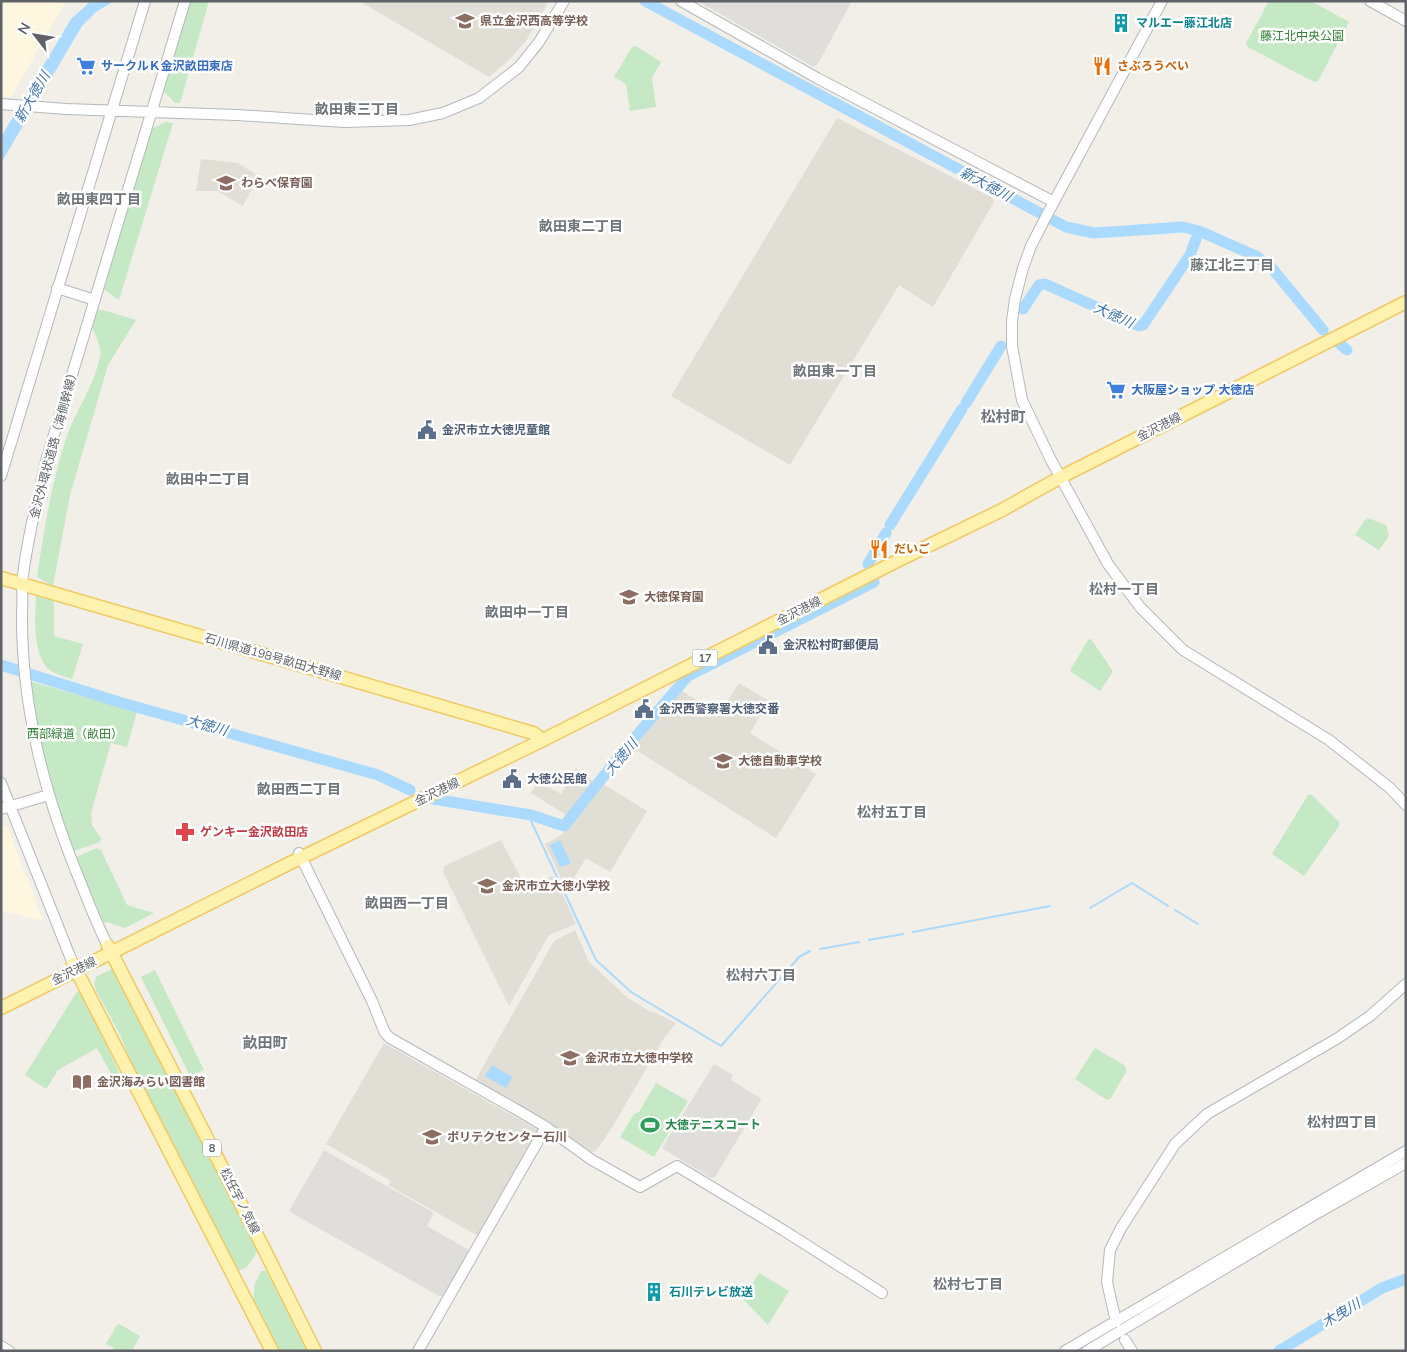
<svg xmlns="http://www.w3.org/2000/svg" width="1407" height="1352" font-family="Mulish,'Noto Sans JP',sans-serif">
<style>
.commercial{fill:#fef7e0}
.industrial{fill:#e0deda}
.education{fill:#e1ded6}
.green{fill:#c5e8c5}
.water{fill:#aadaff}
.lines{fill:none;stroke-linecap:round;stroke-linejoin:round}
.stream{stroke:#aadaff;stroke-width:2}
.river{stroke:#aadaff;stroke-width:11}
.minor-casing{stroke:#b5b8bc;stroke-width:12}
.major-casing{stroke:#f2c960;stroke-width:15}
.minor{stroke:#fff;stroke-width:10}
.major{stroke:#fff2af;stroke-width:12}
.labels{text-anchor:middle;stroke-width:5;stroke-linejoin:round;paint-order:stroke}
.shield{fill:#fff;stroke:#8f9295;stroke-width:1}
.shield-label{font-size:11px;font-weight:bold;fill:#5f6368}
.education-label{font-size:12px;font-weight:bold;fill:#785e54;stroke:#fff;text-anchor:start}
.culture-label{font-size:12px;font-weight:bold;fill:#0d838f;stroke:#fff;text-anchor:start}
.park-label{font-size:12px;fill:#348238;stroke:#fff}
.shop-label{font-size:12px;font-weight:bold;fill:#366cbe;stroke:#fff;text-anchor:start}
.food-label{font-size:12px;font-weight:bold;fill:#c56008;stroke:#fff;text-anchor:start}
.street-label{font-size:12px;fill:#5f6368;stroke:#fff}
.service-label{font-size:12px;font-weight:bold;fill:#4e5e75;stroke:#fff;text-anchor:start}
.health-label{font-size:12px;font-weight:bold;fill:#be3a42;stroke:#fff;text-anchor:start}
.leisure-label{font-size:12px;font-weight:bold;fill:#27864d;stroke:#fff;text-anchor:start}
.water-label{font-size:14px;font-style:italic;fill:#4174aa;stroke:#fff}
.neighbourhood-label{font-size:14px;font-weight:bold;fill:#70757a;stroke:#fff}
.quarter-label{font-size:15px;font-weight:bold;fill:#70757a;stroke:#fff}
</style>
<rect width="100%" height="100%" fill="#f1efe8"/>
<path class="commercial" d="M1,1H66L11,97L1,96Z
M1,824L8,828L43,921L1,910Z"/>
<path class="industrial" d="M697,1H852L819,62L814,67Z
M714,1064L733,1075L731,1080L760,1098L761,1100L715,1177L711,1178L662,1148Z
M324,1150L434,1213L427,1226L469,1250L443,1296H439L290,1212V1209Z"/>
<path class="education" d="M359,1H549L526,41L510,59L489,77Z
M837,118L993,198L994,202L933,307L899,285L790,465L671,396Z
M201,159L238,163L259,176L243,206L217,191H196Z
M739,683L769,701L750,733L816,774L776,838L631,747L681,690L719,715Z
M576,768L594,782L597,780L647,811L610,872L586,858L568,888L561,891L576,924L549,935L509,1006L443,872L444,866L501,840L526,888L553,876L557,884L562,880L545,844L562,835L573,819L531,793L538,781L561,794Z
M575,930L589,962L628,998L651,1012H654L676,1023L664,1038L613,1126L596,1151L592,1152L546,1120L476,1081V1079L554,941Z
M384,1043L538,1130L478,1236L388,1185L391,1181L326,1144Z"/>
<path class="green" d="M189,1H209L180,103H175L162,89Z
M1269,1H1311L1349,22L1318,81L1314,82L1248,47L1246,43Z
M636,46L661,62L652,78L656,107L630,111L626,84L614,77L632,47Z
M166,122L173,123L119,300L102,288L149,130Z
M96,310H103L136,320L108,365L70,495L53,586L37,577C44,531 51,486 65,442C74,413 94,387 100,357C102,347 95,334 91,325Z
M1368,518L1386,525L1389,536L1379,550L1355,535L1364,521Z
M36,595L54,599V636L83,644L72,679C65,677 57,675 50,670C32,656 35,616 36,595Z
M1091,639L1112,670V673L1100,691L1070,671L1088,640Z
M29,681L137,712L127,747L111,743L91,813L92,825L101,838L100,842L74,851L52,788L36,729Z
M1308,795H1312L1339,822V826L1304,876L1272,854Z
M97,848L101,850L127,905L154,913L125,928L107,922L104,923L76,857Z
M112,969L258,1249C253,1258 248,1273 236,1269L132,1065L121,1037L96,990L94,984L96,977Z
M155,970L204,1070L190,1076L141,977Z
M81,989L124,1084L118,1087L97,1048L56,1071L57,1072L46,1089L25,1075L76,993Z
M1095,1048L1124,1065L1127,1070L1111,1098L1107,1100L1075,1079Z
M656,1083L688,1101L654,1157L620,1137L634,1114L639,1112Z
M261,1271H266L309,1351H278L254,1303V1286Z
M759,1273L789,1291L768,1325L743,1299Z
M119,1324L140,1336L132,1351H113L114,1348L106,1344L117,1325Z"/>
<path class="water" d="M91,1H114L96,12L82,26L1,163V137L71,19Z
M560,840L571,863L560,867L550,845Z
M492,1065L512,1077L506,1088L485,1076Z"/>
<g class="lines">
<path class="stream" d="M531,815V821L596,960L631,992L721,1046L799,957L810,951
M1090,908L1132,883L1168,906
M1175,910L1198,924
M913,932L1050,906
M869,940L903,934
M820,949L859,942"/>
<path class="river" d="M645,1L1066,227L1094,233L1183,227L1199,231L1256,256L1271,267L1323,330
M1023,309L1039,285L1045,284L1139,326L1143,325L1190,255L1199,231
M1340,344L1347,350
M966,403L1001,346
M890,525L962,409
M868,564L886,533
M1,665L119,702L378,775L410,790
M433,799L531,815L564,826L630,743L688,676L874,582L873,580
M1279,1351L1382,1288L1406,1279"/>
<g class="minor-casing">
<path id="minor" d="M681,1L817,78L1054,202
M1162,1L1049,211L1031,246L1023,268L1015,299L1012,321V346L1022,400L1051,460L1108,564L1140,607L1183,650L1329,740L1390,788L1406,805
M1370,1L1406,21
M1,104L66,109L237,115L344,122L409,120L443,113L479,98L492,88L519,67L539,42L564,1
M57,288L95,300
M1,476L145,1
M1,783L73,964
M1,809L49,795
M299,853L372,1001L385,1033L390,1038L519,1111L546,1127L592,1160L640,1187L677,1166L783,1230L882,1293
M108,946C98,927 90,906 82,886C45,797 21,708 22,611C23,602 22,593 22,584C26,543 37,502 46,461L185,1
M1116,1322L1107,1282L1110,1250L1121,1228L1175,1144L1207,1114L1338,1038L1370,1016L1406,984
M1125,1340L1132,1351
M1,1346L9,1351
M418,1351L546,1127
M1065,1351L1406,1151
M1087,1351L1314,1215L1406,1163"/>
</g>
<g class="major-casing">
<path id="major" d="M1,578L533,733L543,740
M108,946L263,1247L315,1351
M73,964L272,1351
M1,1008L290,863L543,740L901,559L1002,510L1061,477L1406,302"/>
</g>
<use href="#minor" class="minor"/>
<use href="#major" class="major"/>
</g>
<defs>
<g id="school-bare" transform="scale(1.5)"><path d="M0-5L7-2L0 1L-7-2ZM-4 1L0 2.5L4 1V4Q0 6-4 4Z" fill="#8d6e63" stroke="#fff" stroke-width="2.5" paint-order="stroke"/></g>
<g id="building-bare" transform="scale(1.5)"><path d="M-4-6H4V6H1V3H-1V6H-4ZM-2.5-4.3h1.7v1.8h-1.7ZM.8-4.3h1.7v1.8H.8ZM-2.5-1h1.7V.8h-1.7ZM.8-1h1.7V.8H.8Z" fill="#0f9aa8" stroke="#fff" stroke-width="2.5" paint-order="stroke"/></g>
<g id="supermarket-bare" transform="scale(1.5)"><path d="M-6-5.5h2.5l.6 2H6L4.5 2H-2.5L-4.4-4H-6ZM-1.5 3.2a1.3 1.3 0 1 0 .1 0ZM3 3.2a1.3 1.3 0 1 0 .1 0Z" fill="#3f7fe0" stroke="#fff" stroke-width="2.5" paint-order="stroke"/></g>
<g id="restaurant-bare" transform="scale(1.5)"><path d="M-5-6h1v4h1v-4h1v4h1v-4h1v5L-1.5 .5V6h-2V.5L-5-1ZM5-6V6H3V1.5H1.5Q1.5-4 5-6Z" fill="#e8710a" stroke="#fff" stroke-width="2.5" paint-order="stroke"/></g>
<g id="civic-bare" transform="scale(1.5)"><path d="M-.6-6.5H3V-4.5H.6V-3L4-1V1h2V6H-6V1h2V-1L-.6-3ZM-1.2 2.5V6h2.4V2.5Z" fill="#5c6f8a" stroke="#fff" stroke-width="2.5" paint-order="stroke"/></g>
<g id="pharmacy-bare" transform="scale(1.5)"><path d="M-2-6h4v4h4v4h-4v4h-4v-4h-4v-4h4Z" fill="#e0444e" stroke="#fff" stroke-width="2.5" paint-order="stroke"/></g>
<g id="library-bare" transform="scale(1.5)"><path d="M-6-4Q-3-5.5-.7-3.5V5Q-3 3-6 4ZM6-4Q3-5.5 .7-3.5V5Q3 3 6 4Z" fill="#8d6e63" stroke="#fff" stroke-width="2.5" paint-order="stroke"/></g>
<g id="stadium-bare" transform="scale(1.5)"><path d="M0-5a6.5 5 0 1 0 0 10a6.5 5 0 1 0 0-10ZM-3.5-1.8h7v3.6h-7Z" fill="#2e9e5b" stroke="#fff" stroke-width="2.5" paint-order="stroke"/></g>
</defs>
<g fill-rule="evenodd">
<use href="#school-bare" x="465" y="21"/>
<use href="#building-bare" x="1121" y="23"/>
<use href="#supermarket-bare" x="86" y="66"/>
<use href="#restaurant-bare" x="1102" y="66"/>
<use href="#school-bare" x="226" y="183"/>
<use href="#supermarket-bare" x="1116" y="390"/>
<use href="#civic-bare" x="427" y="430"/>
<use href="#restaurant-bare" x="879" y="549"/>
<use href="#school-bare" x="629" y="597"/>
<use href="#civic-bare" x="768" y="645"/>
<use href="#civic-bare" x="644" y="709"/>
<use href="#school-bare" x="723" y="761"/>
<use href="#civic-bare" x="512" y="779"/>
<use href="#pharmacy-bare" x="185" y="832"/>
<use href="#school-bare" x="487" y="886"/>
<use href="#school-bare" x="570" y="1058"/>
<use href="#library-bare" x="82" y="1082"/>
<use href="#stadium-bare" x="650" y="1125"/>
<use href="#school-bare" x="432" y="1137"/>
<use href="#building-bare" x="654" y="1292"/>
</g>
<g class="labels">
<g class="shield">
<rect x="692.5" y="649.5" width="25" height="17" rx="4"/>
<rect x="203" y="1139.5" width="18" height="17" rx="4"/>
</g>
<g class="shield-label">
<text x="705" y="662">17</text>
<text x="212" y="1152">8</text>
</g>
<g class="education-label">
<text x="480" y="25">県立金沢西高等学校</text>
<text x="241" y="187">わらべ保育園</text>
<text x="644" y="601">大徳保育園</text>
<text x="738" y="765">大徳自動車学校</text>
<text x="502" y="890">金沢市立大徳小学校</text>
<text x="585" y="1062">金沢市立大徳中学校</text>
<text x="97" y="1086">金沢海みらい図書館</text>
<text x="447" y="1141">ポリテクセンター石川</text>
</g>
<g class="culture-label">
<text x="1136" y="27">マルエー藤江北店</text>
<text x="669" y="1296">石川テレビ放送</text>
</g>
<g class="park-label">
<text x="1302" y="40">藤江北中央公園</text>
<text x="75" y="738">西部緑道（畝田）</text>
</g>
<g class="shop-label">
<text x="101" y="70">サークルＫ金沢畝田東店</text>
<text x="1131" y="394">大阪屋ショップ 大徳店</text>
</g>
<g class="food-label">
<text x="1117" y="70">さぶろうべい</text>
<text x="894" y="553">だいご</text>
</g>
<g class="street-label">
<text transform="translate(1159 427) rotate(-27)" y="4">金沢港線</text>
<text transform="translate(54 443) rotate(-75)" y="4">金沢外環状道路（海側幹線）</text>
<text transform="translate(799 611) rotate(-27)" y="4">金沢港線</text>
<text transform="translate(273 657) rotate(16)" y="4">石川県道198号畝田大野線</text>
<text transform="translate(437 792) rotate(-26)" y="4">金沢港線</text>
<text transform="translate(74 971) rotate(-26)" y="4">金沢港線</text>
<text transform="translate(240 1201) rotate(63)" y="4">松任宇ノ気線</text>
</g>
<g class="service-label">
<text x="442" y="434">金沢市立大徳児童館</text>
<text x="783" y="649">金沢松村町郵便局</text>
<text x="659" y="713">金沢西警察署大徳交番</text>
<text x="527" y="783">大徳公民館</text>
</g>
<g class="health-label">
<text x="200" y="836">ゲンキー金沢畝田店</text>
</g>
<g class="leisure-label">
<text x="665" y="1129">大徳テニスコート</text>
</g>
<g class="water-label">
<text transform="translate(32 97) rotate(-60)" y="5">新大徳川</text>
<text transform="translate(986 184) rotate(28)" y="5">新大徳川</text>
<text transform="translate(1114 315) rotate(24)" y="5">大徳川</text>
<text transform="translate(207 725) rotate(16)" y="5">大徳川</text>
<text transform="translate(621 757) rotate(-50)" y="5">大徳川</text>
<text transform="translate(1341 1313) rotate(-31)" y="5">木曳川</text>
</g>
<g class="neighbourhood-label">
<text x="357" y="114">畝田東三丁目</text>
<text x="99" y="204">畝田東四丁目</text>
<text x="581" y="231">畝田東二丁目</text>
<text x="1232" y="270">藤江北三丁目</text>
<text x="835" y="376">畝田東一丁目</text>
<text x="208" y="484">畝田中二丁目</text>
<text x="1124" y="594">松村一丁目</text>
<text x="527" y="617">畝田中一丁目</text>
<text x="299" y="794">畝田西二丁目</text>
<text x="892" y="817">松村五丁目</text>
<text x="407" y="908">畝田西一丁目</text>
<text x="761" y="980">松村六丁目</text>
<text x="1342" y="1127">松村四丁目</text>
<text x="968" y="1289">松村七丁目</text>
</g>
<g class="quarter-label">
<text x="1003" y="422">松村町</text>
<text x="265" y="1048">畝田町</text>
</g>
</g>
<rect width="1407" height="1352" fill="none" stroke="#5f6368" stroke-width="5"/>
<g transform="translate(35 35) rotate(301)" stroke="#ffffff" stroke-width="4" paint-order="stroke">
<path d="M0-4L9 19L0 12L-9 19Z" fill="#5f6368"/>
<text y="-8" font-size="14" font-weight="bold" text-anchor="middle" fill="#5f6368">N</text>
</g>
</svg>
